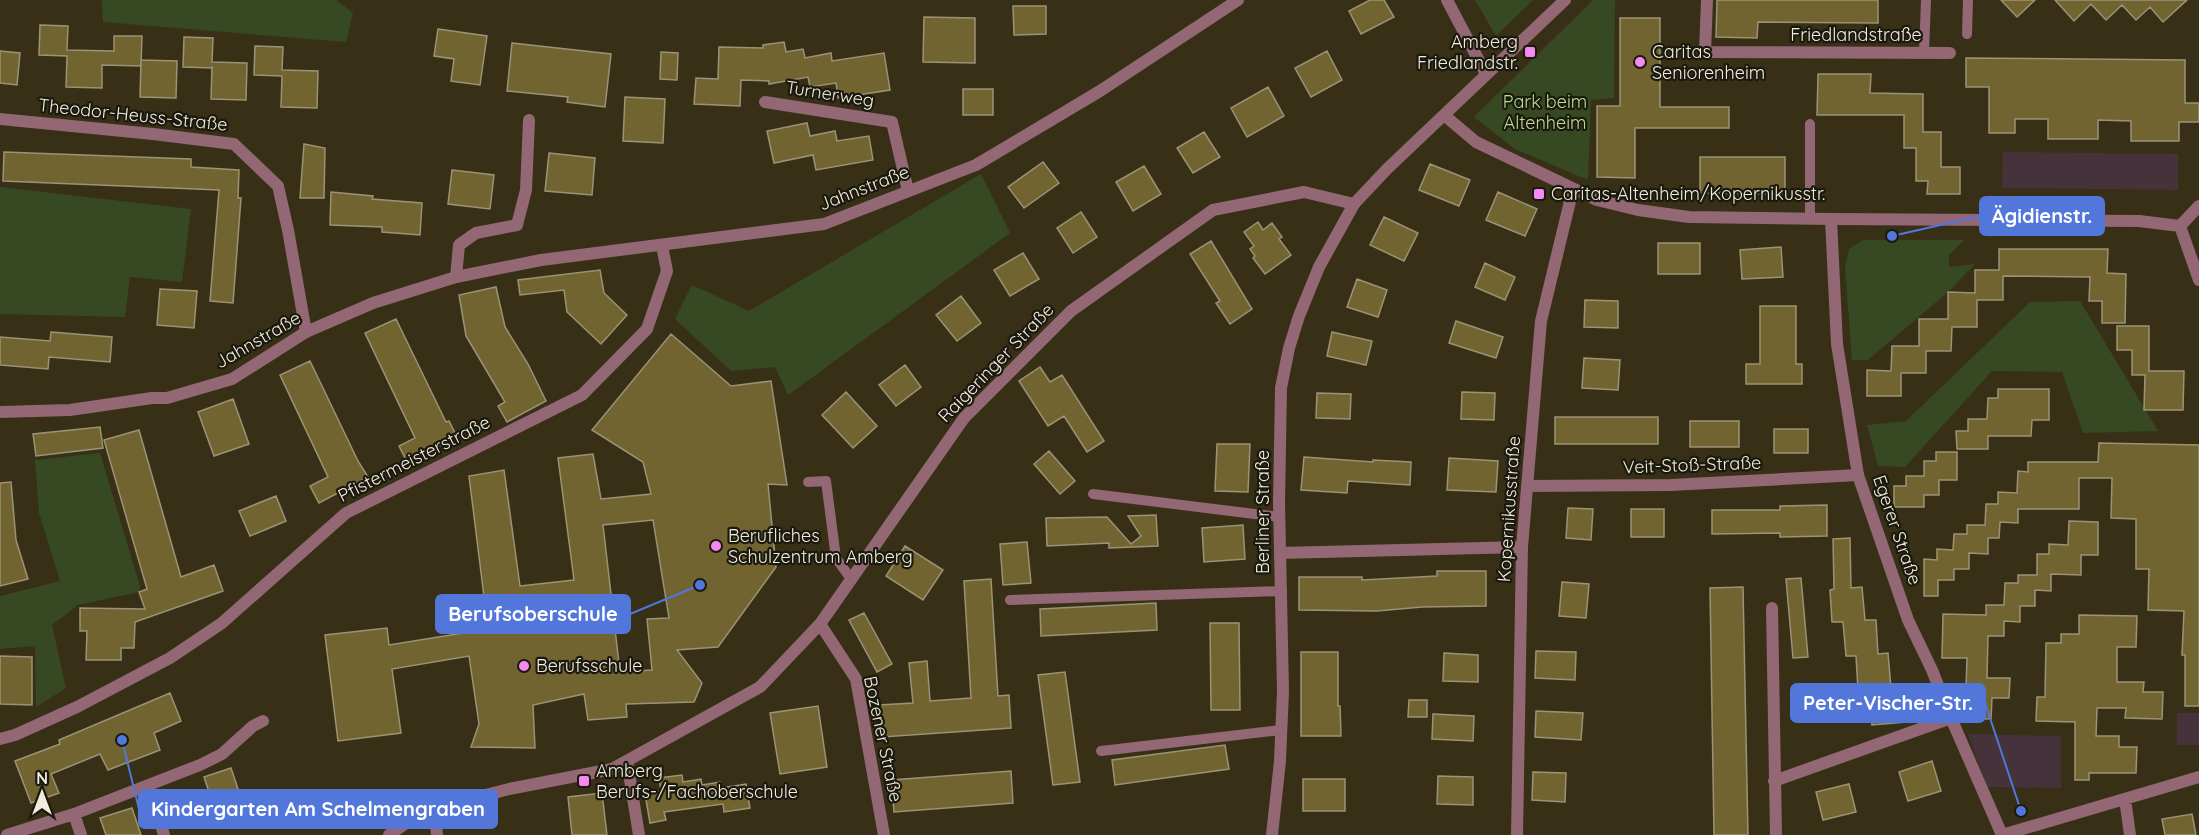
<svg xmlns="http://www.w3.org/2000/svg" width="2199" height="835" font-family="Quicksand,sans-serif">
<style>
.industrial{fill:#45323a}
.green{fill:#374922}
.building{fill:#726431;stroke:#9a9376;stroke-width:1.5;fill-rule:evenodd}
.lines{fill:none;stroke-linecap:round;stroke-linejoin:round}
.service{stroke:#936773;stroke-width:10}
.minor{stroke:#936773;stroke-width:12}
.tertiary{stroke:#936773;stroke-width:12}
.poi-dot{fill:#f589ef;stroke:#1b190e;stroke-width:2}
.labels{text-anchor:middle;stroke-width:4.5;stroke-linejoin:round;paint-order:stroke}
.street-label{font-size:18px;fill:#f1edde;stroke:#1b190e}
.poi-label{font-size:18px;fill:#f1edde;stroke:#1b190e;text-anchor:start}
.park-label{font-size:18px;fill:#bcdf97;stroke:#1b190e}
.leader{fill:none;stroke:#5276da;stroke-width:2}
.callout-dot{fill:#5276da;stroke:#1b190e;stroke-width:2}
.callout{fill:#5276da;stroke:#5276da;stroke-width:2}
.callout-label{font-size:20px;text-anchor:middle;font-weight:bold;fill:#fff}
</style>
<rect width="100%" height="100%" fill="#373017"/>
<path class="industrial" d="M2003,152L2178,154V190L2002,188Z
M2177,713H2199V745H2177Z
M1968,734L2061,736V788L1987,787Z"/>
<path class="green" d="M102,0H336L353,13L346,42L103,22Z
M1475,0H1533L1496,36Z
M1593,0H1615L1614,98L1591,100L1588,180L1515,149L1474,117Z
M981,174L1010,233L788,395L775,367L731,371L675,319L692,285L749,311Z
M0,187L191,209L182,282L130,277L125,317L0,314Z
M1863,240H1964L1949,255V267L1975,264L1948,292L1868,360H1852L1845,268L1849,249Z
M2080,301L2158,431L2083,433L2062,372L1992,371L1905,467L1878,466L1867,425L1906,421L2030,302Z
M100,453L140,586L139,592L78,605L52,625L66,688L36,707L35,646L0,649V596L60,581L39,513L35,460Z"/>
<path class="building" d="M1370,0H1384L1394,17L1361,34L1349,11Z
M1717,0H1878V23L1758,22L1757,38L1716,37Z
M2001,0H2035L2017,17Z
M2055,0H2187L2163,22L2150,7L2136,20L2122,5L2106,20L2091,4L2074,21Z
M1013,6H1046V34L1014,35Z
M924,17L975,18V63L923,62Z
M1620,18H1660V107H1729V128H1635V178L1597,177V106H1620Z
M40,25L68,26L67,50L114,51V36H142L141,66L102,65V88L66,87L67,56L39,55Z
M438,29L487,36L480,85L451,81L454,59L434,56Z
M184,37L213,38L212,62L247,63L246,100L211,99L212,66V68L183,67Z
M784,42L786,52L803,49L805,58L831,53L832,61L884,53L890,90L838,98L836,83L810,87L808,77L769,84V81L741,80L740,106L694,104L696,78L718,79L719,47L763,48V45Z
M512,43L611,54L605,107L567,102L568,97L507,91Z
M255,46L283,47L282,70L318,71L317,108L281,107L282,76L254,75Z
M0,51L20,53L17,85L0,83Z
M1327,51L1342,80L1311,97L1295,68Z
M661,52L678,53L677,80L660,79Z
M1966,58L2185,60V103H2199V122H2179V141H2131V121L2098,120V139H2048V119H2015V133H1989V87H1966Z
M141,60L177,61L176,98L140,97Z
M1818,74H1871L1870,93L1923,94V132H1941V167H1960V194H1927L1928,181H1916V148H1904V115H1817Z
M1268,87L1284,116L1247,137L1231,108Z
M963,89H993V115H963Z
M625,97L665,99L663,143L623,141Z
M807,123L810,136L835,131L837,141L869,136L873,160L816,170L813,155L774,163L767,131Z
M1204,132L1220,157L1193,173L1177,148Z
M304,144L325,148L324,198H300Z
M4,152L191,159V167L239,170L238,198H241L233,303L210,301L219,190L3,181Z
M549,153L595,158L592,195L545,191Z
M1700,157H1785V194L1700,193Z
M1043,162L1059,183L1024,208L1008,187Z
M1430,164L1470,180L1459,206L1419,190Z
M1144,166L1161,194L1133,211L1116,182Z
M452,170L494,175L490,209L448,204Z
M331,192L373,196L372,199L422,203L420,235L382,232V227L330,225Z
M1498,192L1537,209L1525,236L1486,220Z
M1081,212L1097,237L1073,253L1057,228Z
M1384,217L1418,233L1404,261L1370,245Z
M1258,222L1263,230L1272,223L1282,237L1279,239L1291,255L1265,274L1253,258L1255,256L1250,249L1254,246L1244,232Z
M1211,241L1252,309L1230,324L1216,303L1220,301L1190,254Z
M1658,243H1700V274H1658Z
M1781,247L1783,277L1742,279L1740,250Z
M1999,249H2108L2107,273L2126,274L2125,323H2102V301H2089L2090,277L2003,276V300H1977V327H1952L1951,351H1926V373H1901V396H1867V370L1891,371L1892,346H1919V319H1948V292L1975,293V270H1999Z
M1023,253L1039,279L1010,296L994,270Z
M1485,263L1515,277L1505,300L1475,287Z
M600,270L604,293L627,315L601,344L567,312L564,290L520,295L518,280Z
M1357,279L1387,290L1378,317L1347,307Z
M496,287L505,327L528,364L546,401L507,422L498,406L505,402L466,336L459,295Z
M160,289L197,291L194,328L157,325Z
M961,296L981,323L957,341L936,315Z
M1585,300L1618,301V328L1584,327Z
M1760,306H1796V364H1802V384H1746V364H1760Z
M396,319L446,422L449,421L457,437L407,462L399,446L415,438L365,333Z
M1456,321L1503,337L1496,358L1449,343Z
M2117,326H2149V371H2184L2183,410H2144L2145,375H2132V350H2117Z
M51,332L112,337L110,362L49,357L48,369L0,365V337L50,341Z
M1332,332L1372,341L1366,365L1327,356Z
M671,334L731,386L771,381L787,485L768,484L776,567L718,647L677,650L702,683L694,702L626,704L627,717L588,720L584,694L533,705L535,748L471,747L479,724L469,656L392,669L401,733L338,741L325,635L387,628L389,645L488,629L469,476L504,470L520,586L574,580L558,458L593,454L601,499L651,494L643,462L592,430ZM653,520L669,618L647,619L652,670L620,672L603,525Z
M1584,358L1620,360L1618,390L1582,388Z
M310,361L358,461L368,477L319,503L310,486L328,477L280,375Z
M905,365L921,387L896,406L879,385Z
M1040,367L1050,382L1062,375L1104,441L1087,452L1064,416L1048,426L1019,381Z
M1998,389H2049V420H2032L2031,436H1988V449H1957L1956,431H1968V419H1987L1988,398H1998Z
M846,392L877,426L853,448L822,415Z
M1462,392L1495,393L1494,420L1461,419Z
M1317,393L1351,394L1350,419L1316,418Z
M233,399L249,444L214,456L198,412Z
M1555,417H1658V444H1555Z
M1690,421H1739V447H1690Z
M100,427L103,448L36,456L33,434Z
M1774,429H1808V453H1774Z
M139,430L181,577L214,565L223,591L135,622L134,648H121V660H86L87,631H80V608L145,609L139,592L147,589L104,440Z
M2099,443L2199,445V706H2185V655H2182L2184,611L2148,610L2149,569H2136V519L2111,518L2112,478H2079V509H2018V523L2000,522L1999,538H1988V554L1969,553V569H1954V580H1938V596H1924V559L1937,560V549L1953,550L1954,534H1967V525H1985L1986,504H1998V492L2017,493L2018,471L2028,472V462H2098Z
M1217,444H1250L1248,492L1215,491Z
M1049,451L1075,481L1060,494L1034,464Z
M1936,452H1957V480H1939V495H1924V507H1894V486H1906V476H1924V461H1936Z
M1304,457L1373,462V460L1411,462L1410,485L1348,481L1347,493L1301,490Z
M1449,458L1498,461L1496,492L1447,490Z
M11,482L16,540L28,579L0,586V483Z
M276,496L286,521L250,536L239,511Z
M1827,505V536L1780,537V533L1712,534V510H1780V506Z
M1568,508L1593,509L1591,540L1566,538Z
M1631,509H1664V537H1631Z
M1156,515L1158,546L1109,548V543L1047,546L1046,518L1107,517L1131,544L1141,536L1128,516Z
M2069,521L2098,522V555H2081V575L2051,574V591L2035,590V606H2020V622L2004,621V636H1988L1987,678H2010L2009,698H1992L1991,719L1965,718L1967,658H1942L1943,614L1986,615V605H2004L2005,583H2018V575H2037V554H2049V544L2068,545Z
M1243,525L1245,559L1204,562L1202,528Z
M1850,538L1851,588L1862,587L1865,620H1876L1878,654L1888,653L1891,688L1903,687L1906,722L1872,725L1869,689L1858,690L1856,656H1846L1843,622H1832L1830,590L1834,589L1833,539Z
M1027,542L1031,583L1003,585L1000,544Z
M905,546L943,570L923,600L886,576Z
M1437,571H1486V606L1422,607L1377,611L1299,610V577H1362V580L1437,576Z
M1801,578L1808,657L1793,658L1786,579Z
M991,579L998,696L1009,695L1011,728L882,737L879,705L913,703L909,663L927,661L930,701L971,698L964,581Z
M1562,582L1589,584L1586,618L1559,616Z
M1743,587L1748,835H1714L1710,588Z
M1156,603L1157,630L1041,636L1040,609Z
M864,613L892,664L877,672L849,620Z
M2079,615L2137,616L2136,647H2117V682H2144L2143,692H2163L2162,719L2125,718L2126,708H2097L2096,736H2119V747H2137L2136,773H2089V780H2075V722L2036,721L2037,697H2045L2046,643H2061V634H2079Z
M1210,623H1239L1240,710H1211Z
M1536,651L1576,652L1575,680L1535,678Z
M1301,652H1338V706H1340L1341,736H1301Z
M1444,653L1478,655V682L1443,681Z
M0,656L32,657V705L0,704Z
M1065,672L1080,782L1053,785L1038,675Z
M170,693L181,721L154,733L160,750L108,770L100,754L51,774L59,793L31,803L15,761L60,744L59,740Z
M1409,700H1427V717H1408Z
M818,706L827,767L780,774L770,713Z
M1536,711L1583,713L1581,740L1535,737Z
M1433,714L1474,716L1473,741L1432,739Z
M1225,745L1229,769L1115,785L1112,760Z
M1932,761L1941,791L1908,801L1899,772Z
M231,768L244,807L217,816L204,777Z
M1011,771L1013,803L894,812L891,780Z
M1533,772L1566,773L1565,802L1532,800Z
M682,775L683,782L701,779L702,785L720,782L721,788L746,784L750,808L724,812L723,804L664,812L666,820L650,823L645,794L661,791L659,778Z
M1438,776L1473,777V805L1437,804Z
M1303,779H1345V811H1303Z
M1849,784L1856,812L1823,820L1816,792Z
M602,793L607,835H572L568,797Z
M132,808L141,835H106L100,818Z
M2192,814L2196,835H2165L2162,819Z"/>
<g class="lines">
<path class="service" d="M1967,34L1968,0
M1924,53L1926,0
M1810,124V218
M808,482L826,481L836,558L851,579
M1093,494L1279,517
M1010,600L1282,591
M1101,751L1281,730"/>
<path class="minor" d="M1707,0L1705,52L1950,53
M765,102L892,122L908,191
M0,119L153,134L234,144L278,186L288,230L306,332
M1831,219L2139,221L2180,226L2199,206
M2180,226L2199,280
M456,277L459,245L476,233L517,225L526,190L529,120
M1527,486L1671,485L1858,475
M1280,553L1522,547
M1772,608L1776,835
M820,624L856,679L884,835
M0,739L15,735L77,707L170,658L222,623L346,513L582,395L647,329L667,271L662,246
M627,761L639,835
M1774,781L1951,718
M149,785L164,835
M2125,799L2130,835
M434,808L437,835
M74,814L81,835
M7,835L74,814L200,765L222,754L253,726L263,721
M389,835L416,816L434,808L509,789L612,769L760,687L820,624L964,418L1071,311L1213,210L1304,192L1354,204
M1517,835L1522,547L1541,321L1573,189
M2002,835L2199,777"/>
<path class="tertiary" d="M1447,0L1486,74
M1444,115L1476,142L1597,200L1638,210L1689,217L1831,219L1837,344L1858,475L1908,620L1932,670L1951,718L2002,835
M0,412L70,410L152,398H167L232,379L306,332L373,303L456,277L541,260L824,224L976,165L1100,91L1238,0
M1272,835L1280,761L1283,691L1279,503L1281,388L1289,348L1299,316L1319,267L1354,204L1387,169L1565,0"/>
</g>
<g class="poi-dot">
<rect x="1524" y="46" width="12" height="12" rx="3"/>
<circle cx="1640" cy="62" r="6"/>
<rect x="1533" y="188" width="12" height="12" rx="3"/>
<circle cx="716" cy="546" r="6"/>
<circle cx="524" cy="666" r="6"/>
<rect x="578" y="775" width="12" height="12" rx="3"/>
</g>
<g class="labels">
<g class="street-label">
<text x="1856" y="41">Friedlandstraße</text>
<text transform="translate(830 94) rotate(9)" y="6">Turnerweg</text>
<text transform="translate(133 115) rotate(6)" y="6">Theodor-Heuss-Straße</text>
<text transform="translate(864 188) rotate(-21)" y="6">Jahnstraße</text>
<text transform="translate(258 340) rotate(-30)" y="6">Jahnstraße</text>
<text transform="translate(996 363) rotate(-46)" y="6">Raigeringer Straße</text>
<text transform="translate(414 459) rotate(-27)" y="6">Pfistermeisterstraße</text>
<text transform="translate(1692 465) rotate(-2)" y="6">Veit-Stoß-Straße</text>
<text transform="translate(1509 509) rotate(-86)" y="6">Kopernikusstraße</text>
<text transform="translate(1263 512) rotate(-90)" y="6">Berliner Straße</text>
<text transform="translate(1897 530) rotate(71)" y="6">Egerer Straße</text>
<text transform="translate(883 739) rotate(78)" y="6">Bozener Straße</text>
</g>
<g class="poi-label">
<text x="1518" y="48" text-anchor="end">Amberg<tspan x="1518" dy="21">Friedlandstr.</tspan></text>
<text x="1652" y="58">Caritas<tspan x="1652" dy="21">Seniorenheim</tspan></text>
<text x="1551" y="200">Caritas-Altenheim/Kopernikusstr.</text>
<text x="728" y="542">Berufliches<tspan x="728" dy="21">Schulzentrum Amberg</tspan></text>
<text x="536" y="672">Berufsschule</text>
<text x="596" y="777">Amberg<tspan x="596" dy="21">Berufs-/Fachoberschule</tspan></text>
</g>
<g class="park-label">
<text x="1545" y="108">Park beim<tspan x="1545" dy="21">Altenheim</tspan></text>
</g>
</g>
<path class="leader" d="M1892 236L1980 216M700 585L630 614M2021 811L1985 703M122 740L139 809"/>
<g class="callout-dot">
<circle cx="1892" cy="236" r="6"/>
<circle cx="700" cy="585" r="6"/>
<circle cx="2021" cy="811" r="6"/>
<circle cx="122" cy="740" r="6"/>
</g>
<g class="callout">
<rect x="1980" y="197" width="124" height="38" rx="6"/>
<rect x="436" y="595" width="194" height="38" rx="6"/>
<rect x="1791" y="684" width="194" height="38" rx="6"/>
<rect x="139" y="790" width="358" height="38" rx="6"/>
</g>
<g class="callout-label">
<text x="2042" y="223">Ägidienstr.</text>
<text x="533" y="621">Berufsoberschule</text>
<text x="1888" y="710">Peter-Vischer-Str.</text>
<text x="318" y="816">Kindergarten Am Schelmengraben</text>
</g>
<g transform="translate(42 793)" stroke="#1b190e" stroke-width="4.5" paint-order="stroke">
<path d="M0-4.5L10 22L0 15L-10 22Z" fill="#f1edde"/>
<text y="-9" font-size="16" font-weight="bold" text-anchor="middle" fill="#f1edde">N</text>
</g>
</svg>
